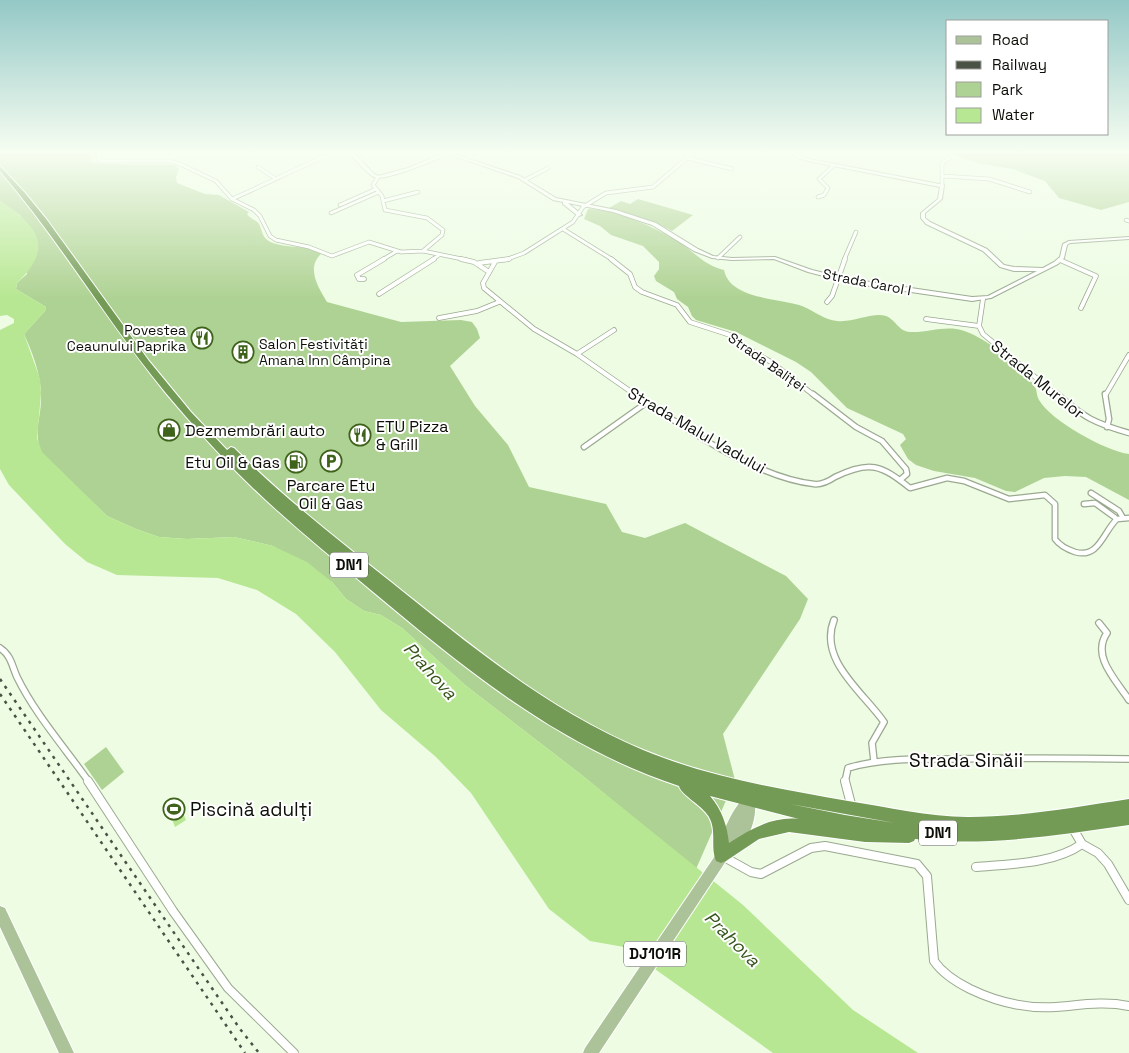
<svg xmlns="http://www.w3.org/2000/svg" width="1129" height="1053" font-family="'Space Grotesk',sans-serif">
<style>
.green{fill:#aed293}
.water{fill:#b7e792}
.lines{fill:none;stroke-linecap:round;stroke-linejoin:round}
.street-far4-casing{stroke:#9ba991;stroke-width:4.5}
.street-far3-casing{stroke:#9ba991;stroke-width:5.5}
.street-far2-casing{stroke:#9ba991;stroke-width:7}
.street-far1-casing{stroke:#9ba991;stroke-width:8}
.street-casing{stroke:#9ba991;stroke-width:10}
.secondary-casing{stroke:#9ba991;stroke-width:2}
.primary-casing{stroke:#fff;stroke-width:2}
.highway-casing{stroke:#fff;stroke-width:2}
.street-far4{stroke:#fff;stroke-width:3}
.street-far3{stroke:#fff;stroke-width:4}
.street-far2{stroke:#fff;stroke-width:4.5}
.street-far1{stroke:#fff;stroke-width:5.5}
.street{stroke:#fff;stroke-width:8}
.secondary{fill:#fff;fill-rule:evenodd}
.primary{fill:#acc39a;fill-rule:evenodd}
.highway{fill:#749b56;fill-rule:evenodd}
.rail{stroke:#4a5145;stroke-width:2.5;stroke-dasharray:3 5.5;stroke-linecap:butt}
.labels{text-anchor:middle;stroke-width:4;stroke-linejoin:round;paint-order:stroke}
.far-street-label{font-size:14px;fill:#0b0f07;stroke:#fff}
.far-poi-label{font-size:14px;fill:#0b0f07;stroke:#fff;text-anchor:end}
.shield{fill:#fff;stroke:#545751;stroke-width:1}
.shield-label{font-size:15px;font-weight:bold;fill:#0b0f07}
.street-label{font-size:16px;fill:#0b0f07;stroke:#fff}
.poi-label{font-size:16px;fill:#0b0f07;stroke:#fff;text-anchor:start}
.water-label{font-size:18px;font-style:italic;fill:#37551c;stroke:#fff}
.near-street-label{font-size:19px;fill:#0b0f07;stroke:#fff}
.near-poi-label{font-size:19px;fill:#0b0f07;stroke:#fff;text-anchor:start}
</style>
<rect width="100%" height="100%" fill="#edfce3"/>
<path class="green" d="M0,152H89L91,161L97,164L174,165L179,168L176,177L177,183L205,194L219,195L249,212L247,214C250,219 255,219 259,224C261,228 262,234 265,238C276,250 305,243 321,254C306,268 318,287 327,302L401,322L461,320L472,322L477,329L480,338L450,366L475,406L508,445L529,487L606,504L622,532L645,538L685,523L786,576L808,599L800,619L723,734L735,780L696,869L583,776L465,685L402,628L381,615L364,611L346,599L332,582L273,546L234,537L187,539L159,537L136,529L107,516L41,452C33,429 42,417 41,394C41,375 32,351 24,334L45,311L46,307L16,289L17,283L27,274L21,216L0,201Z
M948,152H1129V202L1101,210L1059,198L1045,181L1013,169L976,163Z
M638,199L693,215L672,231L655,222L609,208L621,201L630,204Z
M588,209C616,209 659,229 682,244C696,254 706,266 724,270C730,300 781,298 802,306C814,311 825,320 837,321C853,323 872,312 886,316C896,320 898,331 910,332C925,333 940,327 956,329C980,332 1024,367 1036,389C1037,393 1037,397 1039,400C1051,421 1106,451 1129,454V500L1086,477L1065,476L1044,478L1015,492L1006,491L975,478L934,471L916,465L908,459L900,445L906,439L903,434L847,408L811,372L796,362L736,332L696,320L692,316L688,307L677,299L674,292L656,281L654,276L659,269V262L643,246L611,235L600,226L584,219Z
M106,747L124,772L102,790L84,764Z"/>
<path class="water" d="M0,201C38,226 55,247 17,283L16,289L46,307L45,311L24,334L40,379L41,394L37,438L42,452L107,516L136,529L159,537L187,539L234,537L273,546L307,562L332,582L346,599L364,611L381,615L402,628L465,685L583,776L743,905L853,1010L918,1053H773L624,947L590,941L549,909L471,793L436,757L381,710L335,652L296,614L257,590L218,578L117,575L87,562L65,544L9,485L0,469V330L14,323V319L7,315L0,316Z
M177,799L186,820L175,827L167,806Z"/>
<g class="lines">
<g class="street-far4-casing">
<path id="street-far4" d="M99,152V161H169L180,164L216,181L232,199L254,210L260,216L270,236L276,240L309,247L332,256L369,242L401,252L423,251
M252,152H266
M687,158L732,169
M258,167L276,179
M943,176L989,179L1030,192
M378,177L373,185L382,196L385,210L427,218L443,230L442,235L423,251L467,260
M525,180L548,168
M942,186V163L950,158
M818,197L824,195L828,188L819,179L834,165
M232,199C267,184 300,166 336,152
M383,201L418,192
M340,205L376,189
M331,213L379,192
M1126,220L1129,221
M563,229L613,260
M718,258L740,237
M382,260L397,251
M432,260L439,255
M505,260L524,253L573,222L583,207L606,193L653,187L694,152
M844,260L856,232"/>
</g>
<g class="street-far3-casing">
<path id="street-far3" d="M461,259L474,262L489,272
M611,259L630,274L635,287L642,292L677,305L690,322L730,335L748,349L771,362L815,396
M1060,260L1096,276L1081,308
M495,262L483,283L484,288L534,329L577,354L637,396
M479,263L509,259
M364,279H359L357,275L384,259
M379,294L434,259
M983,299L979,326L983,334L1058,396
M827,302L832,296L845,259
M439,318L477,311L499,302
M926,319L979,326
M577,354L614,330
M1105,396L1129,355"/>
</g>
<g class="street-far2-casing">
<path id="street-far2" d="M635,394C682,427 757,478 814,484C821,485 829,481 835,477C870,460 881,465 910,488L947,478L964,481L1009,499L1045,495L1055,504V539C1060,546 1066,549 1075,552C1099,559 1103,532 1117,519L1129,518
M813,394L856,427L882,441L906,469L907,474L900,480
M1057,394C1085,418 1094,423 1129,433
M1105,394L1109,419L1107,427
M584,447L646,403
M1091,493L1119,511L1123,518
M1084,504L1095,503L1117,519"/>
</g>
<g class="street-far1-casing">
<path id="street-far1" d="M834,620C818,660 863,692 884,722L872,743L874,761
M1099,623L1107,633C1091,656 1116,680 1129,700
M0,648C11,655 12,666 17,677C35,714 65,748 89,782
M845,782L848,768C881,758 919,759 954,759C1012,758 1071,758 1129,759"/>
</g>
<g class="street-casing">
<path id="street" d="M88,781L173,911L228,988L294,1053
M845,781L852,808
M1072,827L1082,844L1098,853L1108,864L1129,900
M724,857L751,872L761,874L811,848L825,846L917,864L927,876L934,961C943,974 956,982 970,989C997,1002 1026,1009 1056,1007C1081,1005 1104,1001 1129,1006
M976,867C1009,864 1054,864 1082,844"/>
</g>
<g class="secondary-casing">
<path id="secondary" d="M349,152H353L374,174L378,176L408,168L444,153L443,152H448L520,176L556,198L616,210L656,223L698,249L713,256L732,258L775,257L812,270L850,279L972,297L988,296L1037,271H1014L1000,267L983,251L926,224L921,218V213L938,199L940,187L808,161L796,157L791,152H795L798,155L809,159L944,185L942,199L925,213V218L930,222L987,249L1004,265L1014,267L1043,268L1054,262L1060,257L1063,244L1069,241L1129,237V239L1070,243L1067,245L1064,258L1058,264L991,298L972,301L850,283L808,272L774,259L732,260L712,258L694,251L652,225L613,212L568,203L582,215L578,216L563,204V202L553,200L518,178L448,154C435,160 385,182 374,177C366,173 355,159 349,152Z"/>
</g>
<g class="primary-casing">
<path id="primary" d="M749,795L753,797C760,812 749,845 733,851L729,849L730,854L728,858L599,1053H583L585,1048L719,850L718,846C724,831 734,802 749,795Z
M0,906L5,908L74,1053H59L0,927Z"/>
</g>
<g class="highway-casing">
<path id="highway" d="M0,166L25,193L47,220L149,361L191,412L227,450L231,447L234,448C283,497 337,539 391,582C470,645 549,711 643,750C708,777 779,789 848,801C888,807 928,817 968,817C1022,817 1076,807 1129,799V825C1058,835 987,847 915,839L914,841L909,843L865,842L789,832L759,839L726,861L721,863L716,861C710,847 717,831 709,817C702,805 681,795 679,786C557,746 463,667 366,586C327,553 287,521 250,485C220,456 192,424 165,392C107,321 60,241 0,171ZM710,796L799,819C773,816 750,829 729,843C727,825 722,810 710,796ZM790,804L895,823L845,815Z"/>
</g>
<use href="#street-far4" class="street-far4"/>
<use href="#street-far3" class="street-far3"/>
<use href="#street-far2" class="street-far2"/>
<use href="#street-far1" class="street-far1"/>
<use href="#street" class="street"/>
<use href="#secondary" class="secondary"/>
<use href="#primary" class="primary"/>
<use href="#highway" class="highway"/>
<path class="rail" d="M0,679L240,1029L259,1053
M0,694L245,1053"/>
</g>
<linearGradient id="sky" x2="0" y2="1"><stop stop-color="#94c8c6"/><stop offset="0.51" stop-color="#f7fef2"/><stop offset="1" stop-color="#f7fef2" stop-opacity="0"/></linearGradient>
<rect width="1129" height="299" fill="url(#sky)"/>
<defs>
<g id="restaurant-ring" transform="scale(1.125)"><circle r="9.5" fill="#fff" stroke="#3f631b" stroke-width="1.5"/><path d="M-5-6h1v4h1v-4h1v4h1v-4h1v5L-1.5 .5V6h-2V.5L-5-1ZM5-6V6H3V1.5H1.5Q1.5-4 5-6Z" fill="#3f631b"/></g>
<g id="building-ring" transform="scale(1.125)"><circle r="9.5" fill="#fff" stroke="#3f631b" stroke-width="1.5"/><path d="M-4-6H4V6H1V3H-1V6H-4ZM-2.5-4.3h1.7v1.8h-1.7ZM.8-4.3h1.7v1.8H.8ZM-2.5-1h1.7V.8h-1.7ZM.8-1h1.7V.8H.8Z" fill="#3f631b"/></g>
<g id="shop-ring" transform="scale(1.125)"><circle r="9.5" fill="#fff" stroke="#3f631b" stroke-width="1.5"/><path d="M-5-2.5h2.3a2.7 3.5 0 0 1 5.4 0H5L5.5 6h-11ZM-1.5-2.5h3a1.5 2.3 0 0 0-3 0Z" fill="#3f631b"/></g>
<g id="parking-ring" transform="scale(1.125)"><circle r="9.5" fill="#fff" stroke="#3f631b" stroke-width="1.5"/><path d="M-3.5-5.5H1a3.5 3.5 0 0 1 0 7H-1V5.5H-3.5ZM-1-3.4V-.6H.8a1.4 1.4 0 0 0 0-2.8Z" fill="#3f631b"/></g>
<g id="fuel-ring" transform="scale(1.125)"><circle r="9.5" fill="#fff" stroke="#3f631b" stroke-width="1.5"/><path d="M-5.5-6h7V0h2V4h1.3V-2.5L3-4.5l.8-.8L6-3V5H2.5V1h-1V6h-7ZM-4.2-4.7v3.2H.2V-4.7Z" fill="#3f631b"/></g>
<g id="stadium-ring" transform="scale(1.125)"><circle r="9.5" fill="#fff" stroke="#3f631b" stroke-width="1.5"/><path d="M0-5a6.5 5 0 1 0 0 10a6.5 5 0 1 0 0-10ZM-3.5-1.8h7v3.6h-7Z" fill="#3f631b"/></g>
</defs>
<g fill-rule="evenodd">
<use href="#restaurant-ring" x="202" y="338"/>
<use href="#building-ring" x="243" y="352"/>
<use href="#shop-ring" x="169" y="430"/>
<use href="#restaurant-ring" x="360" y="435"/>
<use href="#parking-ring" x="331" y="461"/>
<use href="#fuel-ring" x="296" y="462"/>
<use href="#stadium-ring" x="174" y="809"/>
</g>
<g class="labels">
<g class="far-street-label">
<text transform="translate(867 282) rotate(11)" y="5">Strada Carol I</text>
<text transform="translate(767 362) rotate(35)" y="5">Strada Baliței</text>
</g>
<g class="far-poi-label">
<text x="186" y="335">Povestea<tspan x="186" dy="16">Ceaunului Paprika</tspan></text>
<text x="259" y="349" text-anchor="start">Salon Festivități<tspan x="259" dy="16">Amana Inn Câmpina</tspan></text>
</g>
<g class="shield">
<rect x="330" y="552.5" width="38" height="25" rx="4"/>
<rect x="919" y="820.5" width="38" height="25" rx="4"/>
<rect x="624" y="941.5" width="62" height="25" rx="4"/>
</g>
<g class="shield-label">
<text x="349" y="570">DN1</text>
<text x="938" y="838">DN1</text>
<text x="655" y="959">DJ101R</text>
</g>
<g class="street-label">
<text transform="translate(1038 379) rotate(39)" y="6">Strada Murelor</text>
<text transform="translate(697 430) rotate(30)" y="6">Strada Malul Vadului</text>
</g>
<g class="poi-label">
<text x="376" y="432">ETU Pizza<tspan x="376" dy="18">&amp; Grill</tspan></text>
<text x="185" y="436">Dezmembrări auto</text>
<text x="280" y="468" text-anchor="end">Etu Oil &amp; Gas</text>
<text x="331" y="491" text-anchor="middle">Parcare Etu<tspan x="331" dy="18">Oil &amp; Gas</tspan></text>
</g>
<g class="water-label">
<text transform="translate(430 671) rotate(48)" y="6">Prahova</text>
<text transform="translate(732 939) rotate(45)" y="6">Prahova</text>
</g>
<g class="near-street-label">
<text x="966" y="767">Strada Sinăii</text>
</g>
<g class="near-poi-label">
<text x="190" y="816">Piscină adulți</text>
</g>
</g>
<rect x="946" y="20" width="162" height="115" fill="#ffffff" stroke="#9d9f9c"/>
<rect x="956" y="36" width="25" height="8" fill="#acc39a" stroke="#9d9f9c"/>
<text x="992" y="45" font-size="15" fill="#0b0f07">Road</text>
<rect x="956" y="61" width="25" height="8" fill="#4a5145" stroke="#9d9f9c"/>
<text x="992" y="70" font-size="15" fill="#0b0f07">Railway</text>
<rect x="956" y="82" width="25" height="15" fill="#aed293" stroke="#9d9f9c"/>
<text x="992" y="95" font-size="15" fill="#0b0f07">Park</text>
<rect x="956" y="108" width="25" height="15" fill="#b7e792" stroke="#9d9f9c"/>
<text x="992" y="120" font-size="15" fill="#0b0f07">Water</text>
</svg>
